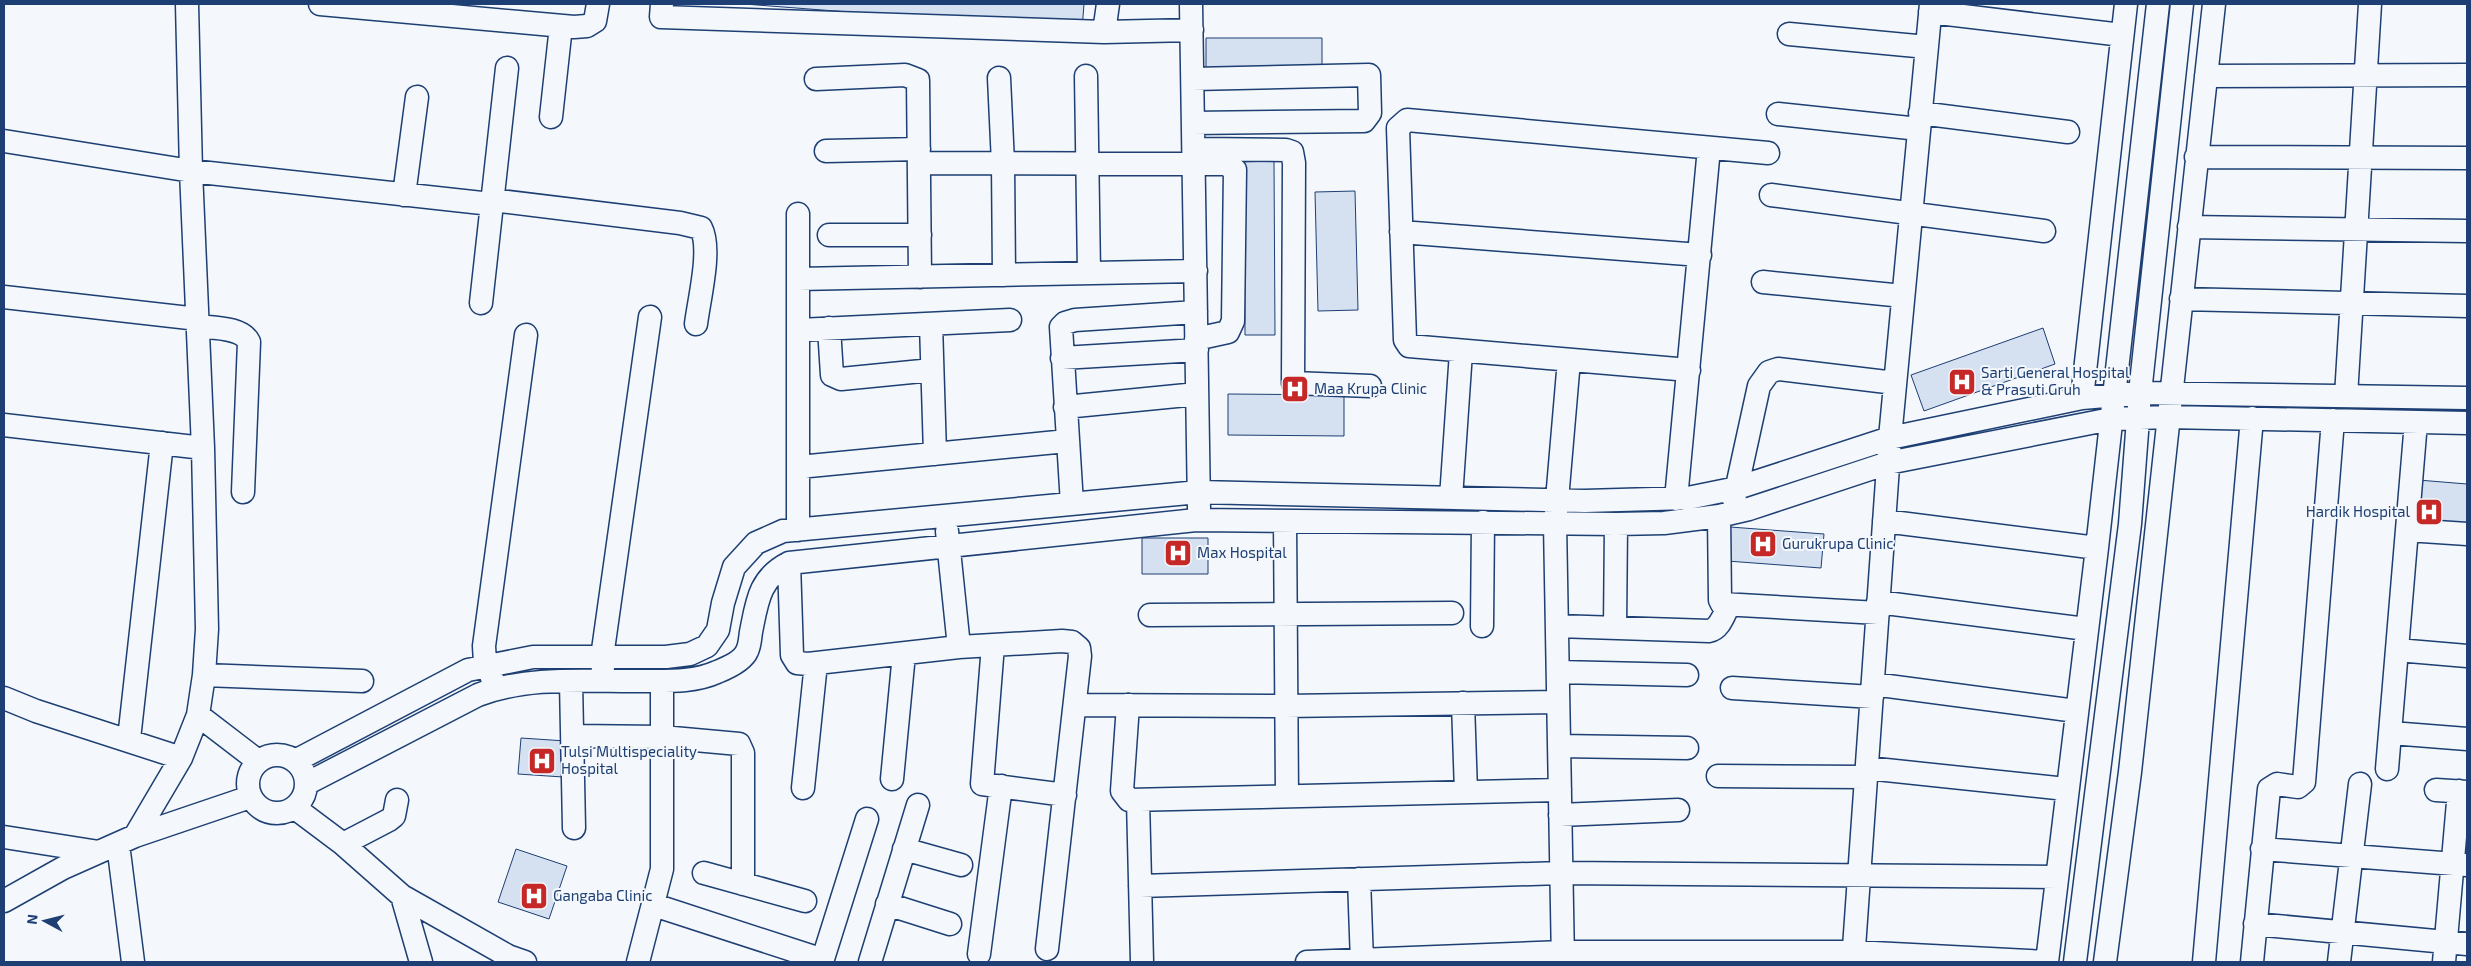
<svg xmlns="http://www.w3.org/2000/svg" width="2471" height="966" font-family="'Exo 2',sans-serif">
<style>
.building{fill:#d5e0f0;stroke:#1d3f73}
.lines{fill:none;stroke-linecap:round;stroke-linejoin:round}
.minor-casing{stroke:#1d3f73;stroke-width:25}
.minor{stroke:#f4f7fb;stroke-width:22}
.labels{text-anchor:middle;stroke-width:4;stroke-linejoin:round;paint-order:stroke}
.poi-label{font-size:15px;fill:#1d3f73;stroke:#f4f7fb;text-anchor:start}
</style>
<rect width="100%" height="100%" fill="#f4f7fb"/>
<path class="building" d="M744,4H1084L1082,30Z
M1206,38H1322V70H1206Z
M1274,161L1275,335H1245L1244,162Z
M1355,191L1358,310L1318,311L1315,192Z
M2043,328L2055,364L1924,411L1911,375Z
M1228,394L1344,395V436L1228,435Z
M2418,480L2467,484V526L2414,521Z
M1730,527L1824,534L1821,568L1727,561Z
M1142,538H1208V574H1142Z
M521,738L566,741L563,777L518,774Z
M516,849L567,866L549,919L498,902Z"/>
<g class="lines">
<g class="minor-casing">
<path id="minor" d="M320,4L574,27L587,26L595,21L598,4
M662,4L661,17L1104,32L1192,30
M1191,4L1199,508
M1930,12L2122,35
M1104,32L1108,4
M1789,34L1927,47
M1086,76L1089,273
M2206,76L2467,75
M999,78L1003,163L1004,275
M816,79L905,75L918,80L920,277
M1193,79L1369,75L1370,113L1364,121L1193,123
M1920,113L2068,132
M1778,114L1919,129
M551,117L561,26
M4,141L191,171L491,204
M1200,149L1286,150L1292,152L1294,163L1293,383L1370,386
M826,151L919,149
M2196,157L2467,158
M920,163L1226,164L1235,170L1233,321L1228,332L1196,339
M404,195L417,97
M1771,195L2044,231
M492,200L680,223L701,228C712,249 699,299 696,324
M2189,227L2467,231
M1401,232L1700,255
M829,235H920
M798,279L1196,271
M1763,282L1903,296
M4,297L198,319
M2181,299L2467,306
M481,303L507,68
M931,324L935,454
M198,326C213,328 242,327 249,342L243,492
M829,328L832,375L841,379L932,370
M799,330L1010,320
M1062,358L1197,350
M1689,370L1409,346L1405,340L1398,128L1407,120L1768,153
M2346,396L2370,4
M2082,398L2126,4
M1065,407L1197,394
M4,425L203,448
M799,467L1067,441
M1451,498L1461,352
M1676,499L1709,148
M1734,500L1759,386L1769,372L1778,369L1895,383
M1072,504L1061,327L1065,323L1075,320L1196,312
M1719,516L1720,600L1722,604L1878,613
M1285,521L1287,796
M1884,521L2097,548
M798,530V214
M2407,530L2467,534
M947,531L959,647
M789,563L792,655L797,663L808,664L959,647L1062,641L1072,642L1079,648L1080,656L1047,949
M1878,602L2086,629
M1150,615L1452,613
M1482,626L1483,522
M1557,626L1709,631C1720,629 1724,614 1729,605
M1615,628L1616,524
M993,645L982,784L1065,795
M2397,650L2467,656
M603,671L602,657L650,317
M1558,672L1687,675
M204,675L362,681
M492,678L488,665L485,663L484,646L526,335
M571,682L574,828
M1873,684L2076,711
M1732,688L1872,697
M4,698L36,711L181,758
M1463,703L1466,792
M1075,705L1286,706L1558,702
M1128,705L1122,791L1129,800L1560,790
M198,715L258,761
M2391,733L2467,739
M574,736L662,737L739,744L743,753V884
M129,739L162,443
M1559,746L1687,748
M248 784a29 29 0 1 1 58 0a29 29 0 1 1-58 0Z
M295,761L468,670L533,657H666L690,654L707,646L718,630L723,603L734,567L756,543L783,531L1199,492L1585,501L1688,498L1737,488L1890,438L2082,398L2140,393L2467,398
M1867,768L2066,789
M2387,769L2416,422
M1718,776L1866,777
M892,779L904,654
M306,784L478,695C530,675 591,682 646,681C670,681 695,682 717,672C727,668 743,661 747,651C750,645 750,638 751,632C757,602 759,578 789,563L1196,520L1616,524L1664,523L1719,516L1749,509L1888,463L2111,419L2168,417L2467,423
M803,788L816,663
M2436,790L2467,792
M1138,800L1142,962
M295,808L343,844L402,896L508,956L525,962
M1560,815L1678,810
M135,836L181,758L198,715L204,675L207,629L203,448L191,171L187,4
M4,837L99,852
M118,844L133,962
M343,844L389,820L394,816L397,800
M904,849L961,865
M2262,849L2467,865
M704,873L805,901
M1359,879L1362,962
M1140,886L1561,873L2057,877
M402,896L421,962
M4,901L63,868L135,836L250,797
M887,904L950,924
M654,905L823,960
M2255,924L2467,944
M979,954L1001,786
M638,962L662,869V681
M822,962L867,819
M870,962L918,805
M1307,962L1563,952H1854L2047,962
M1563,962L1555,523L1569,360
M1853,962L1890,438L1931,4
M2047,962L2097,548L2158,4
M2075,962L2130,524L2140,393L2182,4
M2105,962L2130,772L2214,4
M2204,962L2252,418
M2252,962L2269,789L2277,784L2298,787L2304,782L2333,420
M2339,962L2360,784
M2444,962L2459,791"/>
</g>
<use href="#minor" class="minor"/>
</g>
<defs>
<g id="hospital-square" transform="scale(1.4375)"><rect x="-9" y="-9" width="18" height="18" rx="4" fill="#c62828" stroke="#f4f7fb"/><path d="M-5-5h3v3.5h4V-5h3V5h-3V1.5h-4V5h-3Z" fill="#fff"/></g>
</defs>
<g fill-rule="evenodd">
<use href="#hospital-square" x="1962" y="382"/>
<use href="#hospital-square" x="1295" y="389"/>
<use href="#hospital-square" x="2429" y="512"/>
<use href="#hospital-square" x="1763" y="544"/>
<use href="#hospital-square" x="1178" y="553"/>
<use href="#hospital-square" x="542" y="761"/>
<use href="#hospital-square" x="534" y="896"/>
</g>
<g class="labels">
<g class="poi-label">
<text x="1981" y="378">Sarti General Hospital<tspan x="1981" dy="17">&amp; Prasuti Gruh</tspan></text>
<text x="1314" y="394">Maa Krupa Clinic</text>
<text x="2410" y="517" text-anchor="end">Hardik Hospital</text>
<text x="1782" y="549">Gurukrupa Clinic</text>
<text x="1197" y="558">Max Hospital</text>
<text x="561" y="757">Tulsi Multispeciality<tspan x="561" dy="17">Hospital</tspan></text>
<text x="553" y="901">Gangaba Clinic</text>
</g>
</g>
<rect width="2471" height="966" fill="none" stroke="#1d3f73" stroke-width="10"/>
<g transform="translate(45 921) rotate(277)" stroke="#f4f7fb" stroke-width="4" paint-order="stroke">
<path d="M0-4L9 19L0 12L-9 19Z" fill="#1d3f73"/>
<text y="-8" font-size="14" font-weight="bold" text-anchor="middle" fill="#1d3f73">N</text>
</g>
</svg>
